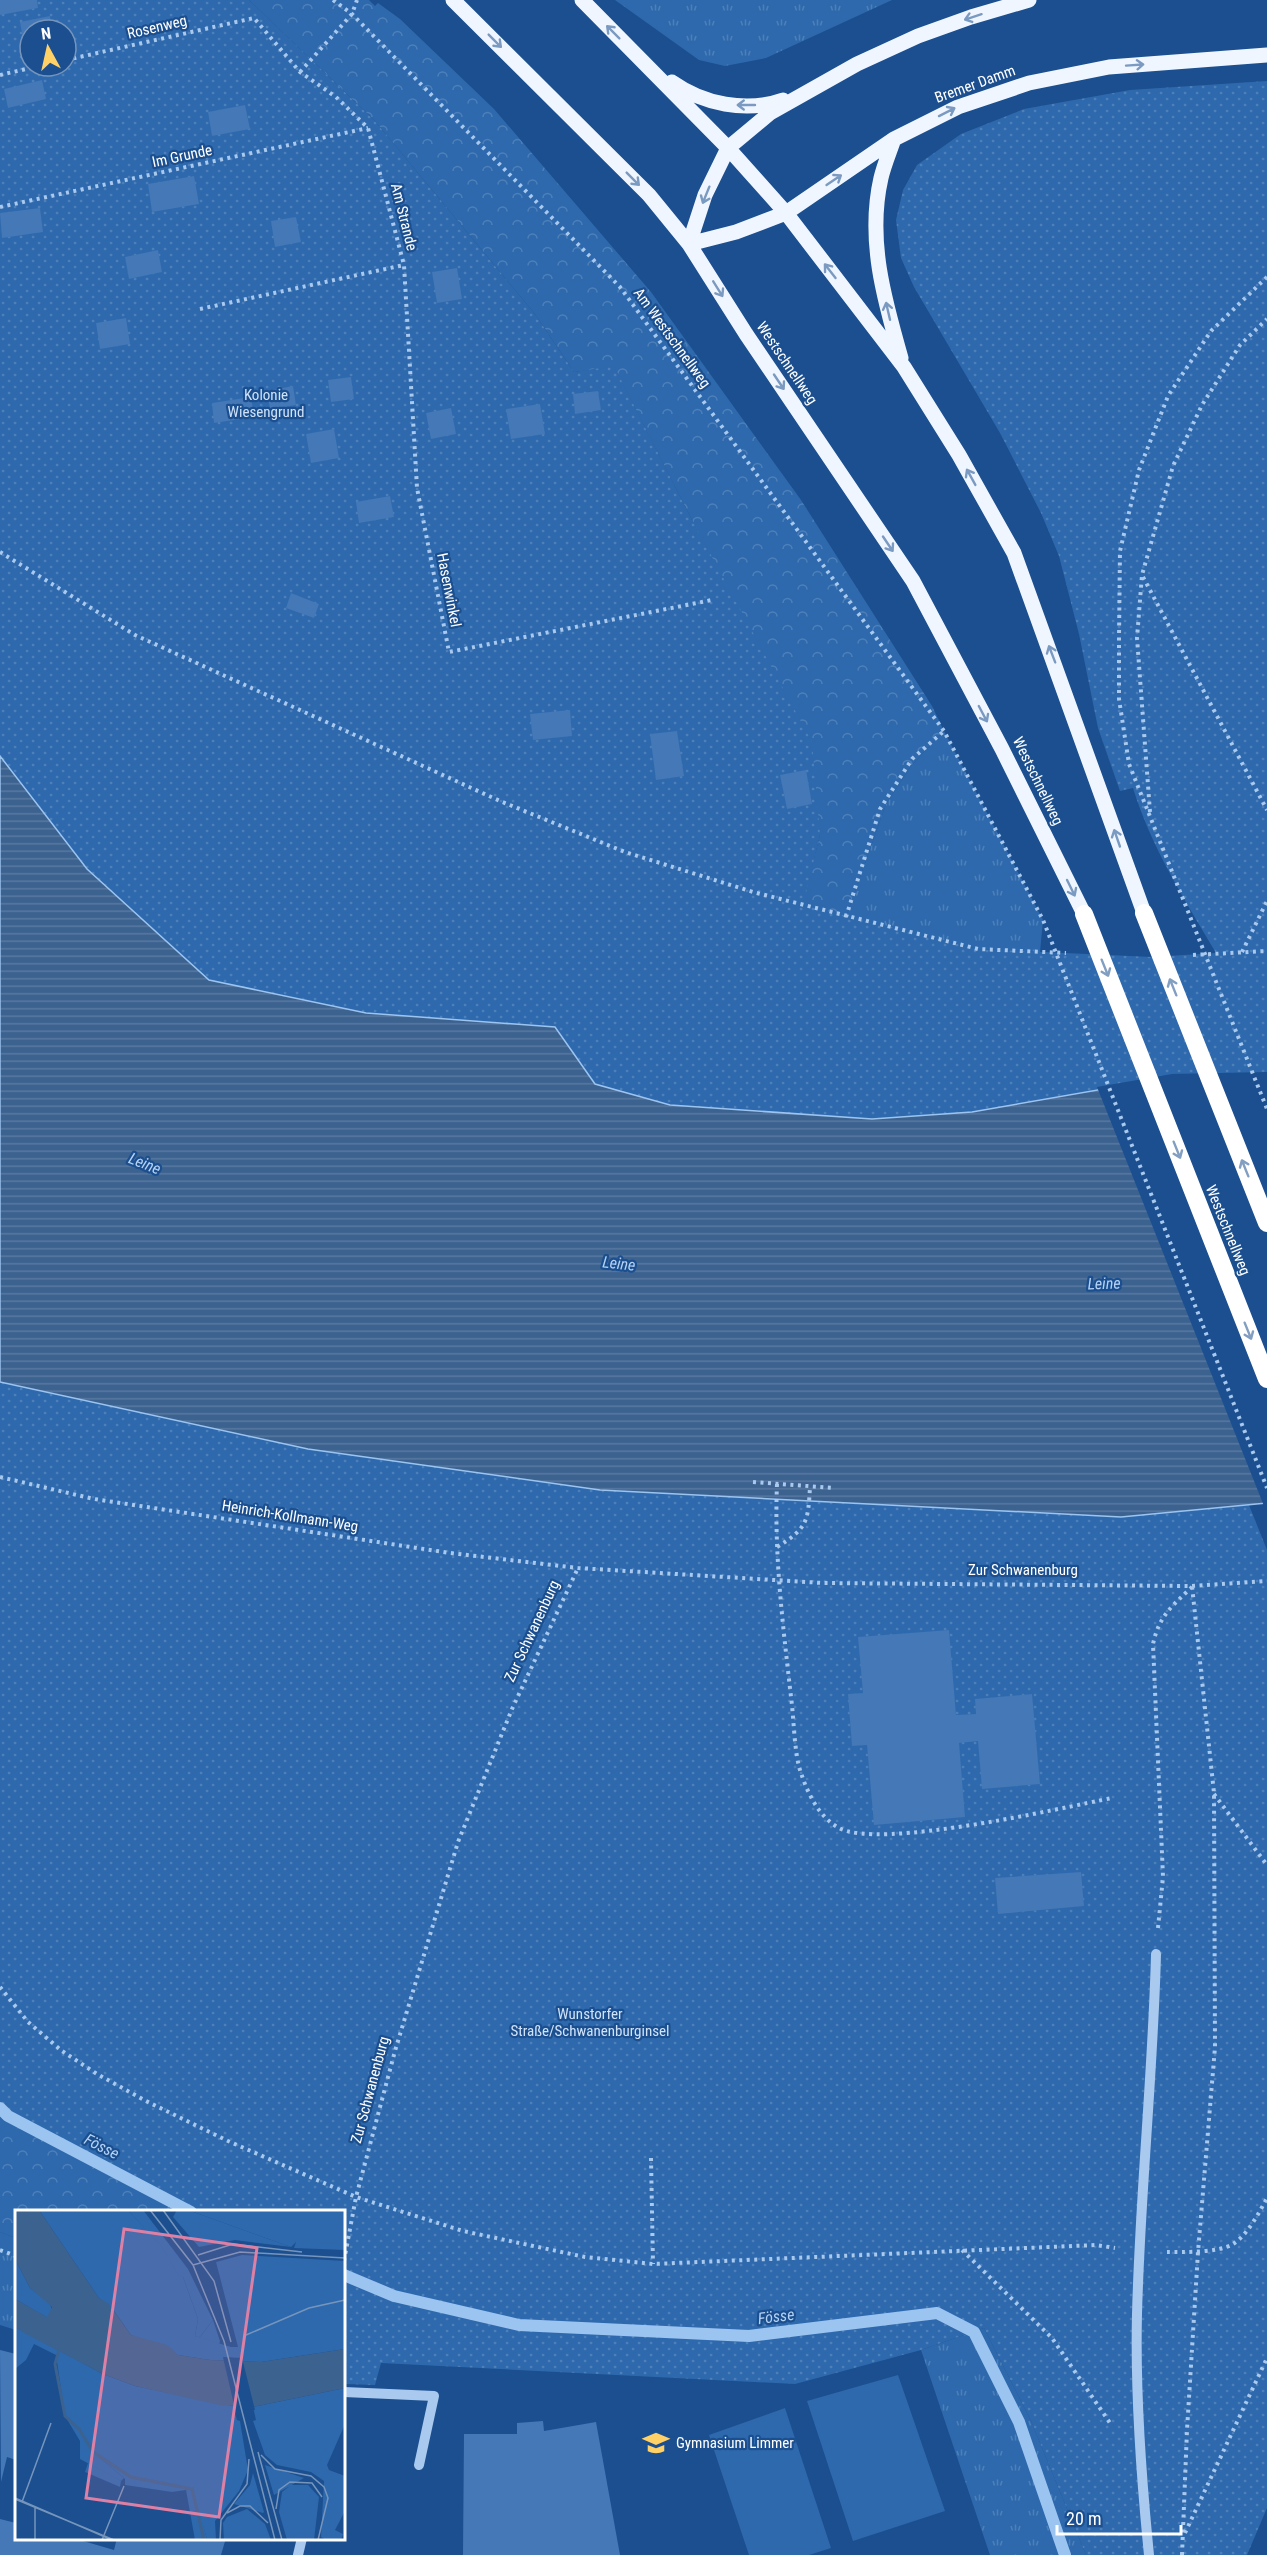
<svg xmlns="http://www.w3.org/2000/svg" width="1267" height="2555" font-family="'Roboto Condensed',sans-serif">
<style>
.grass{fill:url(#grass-tufts)}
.forest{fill:url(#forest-crowns)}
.park{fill:url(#park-dots);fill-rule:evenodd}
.pitch{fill:#2e69ad}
.water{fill:url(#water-rules);stroke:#9cc4f0;stroke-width:1.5}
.pier{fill:#1b4f8f}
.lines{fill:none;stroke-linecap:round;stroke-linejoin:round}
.stream{stroke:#9cc4f0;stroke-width:12}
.building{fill:#4478b7}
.path{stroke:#a9c9ee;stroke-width:4;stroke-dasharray:3 4.5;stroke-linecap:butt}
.minor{stroke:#a9c9ee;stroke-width:10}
.major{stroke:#f0f6ff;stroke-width:15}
.highway{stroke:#fff;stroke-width:18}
.oneway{stroke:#7b9ac1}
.oneway2{stroke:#829ec1}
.labels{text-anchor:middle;stroke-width:4.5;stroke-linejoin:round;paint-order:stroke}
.street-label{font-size:15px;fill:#fff;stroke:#1b4f8f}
.park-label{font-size:15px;fill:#cfe3fa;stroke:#1b4f8f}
.poi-label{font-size:15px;fill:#fff;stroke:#1b4f8f;text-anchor:start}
.water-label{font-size:16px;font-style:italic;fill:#b5d3f5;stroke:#1b4f8f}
.inset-river{fill:none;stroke:#3c6290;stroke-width:3}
.inset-road{fill:none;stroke:#7695bc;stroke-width:1.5}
.view{fill:#dd80a5;fill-opacity:0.15;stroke:#dd80a5;stroke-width:3}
.inset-edge{fill:none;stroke:#fff;stroke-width:3}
</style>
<defs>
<pattern id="grass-tufts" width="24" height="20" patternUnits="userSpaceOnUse" patternTransform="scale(1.5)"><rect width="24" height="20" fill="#2e69ad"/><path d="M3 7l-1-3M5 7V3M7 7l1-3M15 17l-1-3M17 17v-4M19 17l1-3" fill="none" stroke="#4d80b9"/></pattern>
<pattern id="forest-crowns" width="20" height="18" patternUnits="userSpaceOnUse" patternTransform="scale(1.5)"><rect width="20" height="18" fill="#2e69ad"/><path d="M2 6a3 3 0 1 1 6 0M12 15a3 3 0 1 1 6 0" fill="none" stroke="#4d80b9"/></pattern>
<pattern id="park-dots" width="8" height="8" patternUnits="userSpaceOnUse" patternTransform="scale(1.5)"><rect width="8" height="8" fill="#2e69ad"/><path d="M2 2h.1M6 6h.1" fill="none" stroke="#4d80b9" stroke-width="1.8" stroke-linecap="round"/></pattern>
<pattern id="water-rules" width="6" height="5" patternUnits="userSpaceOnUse" patternTransform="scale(1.5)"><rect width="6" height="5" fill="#3c6290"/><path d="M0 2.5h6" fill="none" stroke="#597aa1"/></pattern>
</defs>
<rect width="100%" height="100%" fill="#1b4f8f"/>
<path class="grass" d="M615,0H892L766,58L725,66L699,60Z
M944,731L1043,920L1040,952L978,949L846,917L886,804L911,766Z
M0,2232L16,2238V2330L0,2325Z
M984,2328L1031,2421L1086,2555H990L921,2350Z"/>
<path class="forest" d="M249,0H369L375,6L378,3L400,19L494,109L651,292L801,500L932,706L944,731L911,766L886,804L846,917L802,905L820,835L692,520L614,367L574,372L535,314L374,120Z
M0,2108L8,2116L176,2205L183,2211L16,2212V2238L0,2232Z"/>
<path class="park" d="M0,0H249L374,120L535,314L574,372L614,366L692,520L812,742L820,835L803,905L978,949L1152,957L1216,953C1185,900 1151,847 1133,788L1120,791L1098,728L1079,634L1059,556L1041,513L1000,433L914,287L901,258L896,220L903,190L917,165L961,134L1024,109L1130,90L1267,81V1075L1172,1077L972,1112L872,1119L670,1105L595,1084L555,1027L366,1013L209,980L87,869L0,756ZM30,30H66V66H30Z
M0,1382L308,1449L600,1490L1121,1517L1249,1505L1267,1550V2508L1247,2555H1086L1031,2421L984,2328L921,2350L795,2384L381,2363L375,2385L345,2384L344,2212L183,2211L175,2205L8,2116L0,2108Z"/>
<path class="pitch" d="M898,2375L945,2511L853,2541L807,2401Z
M785,2408L831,2548L809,2555H749L709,2435Z"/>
<path class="water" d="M0,756L87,869L209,980L366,1013L555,1027L595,1084L670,1105L872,1119L972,1112L1172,1077L1267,1503L1121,1517L600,1490L308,1449L0,1382Z"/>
<path class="pier" d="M1267,1072V1506H1264L1097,1087L1172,1074Z"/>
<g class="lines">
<path class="stream" d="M0,2108L8,2116L191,2212
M344,2275L394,2296L519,2325L749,2336L937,2313L974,2332L1019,2422L1065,2555"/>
</g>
<path class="building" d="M0,0H37L38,8L0,15Z
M50,16L52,30H30V49L25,50L20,22Z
M42,80L46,99L8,108L4,89Z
M245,105L250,129L212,136L208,112Z
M194,176L199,204L152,212L148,184Z
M40,208L43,232L2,238L0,213Z
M296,217L301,242L275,247L271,221Z
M158,250L162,272L129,279L125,257Z
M457,268L462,299L437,303L432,272Z
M126,318L130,344L100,349L96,323Z
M351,377L354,399L331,402L328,380Z
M293,386L296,405L270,409L267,391Z
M598,391L601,410L575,414L573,394Z
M251,397L254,417L214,423L212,403Z
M540,404L545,434L511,439L506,409Z
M451,408L456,434L431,439L426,413Z
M334,429L339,458L311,463L306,434Z
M390,496L394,517L359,523L356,502Z
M291,593L319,604L314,618L286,608Z
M570,710L572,736L533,740L530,714Z
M677,731L684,776L656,780L650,734Z
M806,770L812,804L787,809L780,775Z
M949,1630L956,1715L976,1714L975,1699L1032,1694L1040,1784L982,1789L978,1741L959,1743L965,1817L874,1825L867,1745L852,1746L848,1694L863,1693L858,1637Z
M1081,1872L1084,1906L998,1914L995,1878Z
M0,2350L16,2354V2460L7,2457L1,2482Z
M543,2421L544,2431L596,2422L620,2555H463L464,2434H517V2423Z
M0,2519L16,2523V2538H73L114,2550L117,2538H226L221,2555H0Z"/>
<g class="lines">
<path class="path" d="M333,0L352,14L620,287L944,731L1043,920L1267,1488
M66,60L254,18L300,72L336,97L368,128L404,265L417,488L449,652L712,600
M300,72L352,14L357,0
M0,75L39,66
M0,207L368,128
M1267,277L1211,331L1168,396L1139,470L1120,551L1119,638V699L1129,764L1267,1109
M200,309L404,265
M0,552L135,635L500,801L625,852L753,892L978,949L1066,953
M1143,577L1267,810
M1150,812L1137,638L1142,575L1173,466L1202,405L1240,345L1267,319
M846,917L880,809L912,759L944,731
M1242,952L1267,901
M1193,955L1267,951
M0,1477L94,1499L450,1553L578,1568L823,1583L1192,1586L1267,1581
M753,1482L834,1488
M777,1484C774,1555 783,1626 791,1697C794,1718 794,1754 801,1773C808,1794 819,1817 839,1828C879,1850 1061,1808 1112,1798
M777,1547C808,1528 808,1521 810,1487
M1214,1794L1267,1865
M1158,1928L1163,1877L1153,1644C1159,1616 1172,1606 1192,1587
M0,1987L28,2022L62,2051L97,2074L146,2101L228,2141L356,2197L463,2231L585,2257L653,2264L1096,2245L1115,2248
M651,2158L653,2264
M0,2250L16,2256
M962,2250L1052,2338L1110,2423
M1167,2252C1184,2252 1218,2253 1233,2244C1247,2236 1260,2211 1267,2198
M344,2261L356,2197L395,2051L458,1842L512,1709L578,1568
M1185,2533L1267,2358
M1182,2555L1187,2430L1198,2252L1215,2047L1214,1793L1192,1586"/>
<path class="minor" d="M344,2392L434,2396L419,2465
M298,2555L302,2538
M1149,2555C1141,2475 1135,2395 1137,2314C1140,2194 1153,2074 1156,1954"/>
<path class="major" d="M453,0L649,195L689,244L746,334L913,581L1002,749L1084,914
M582,0L728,148L786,213L904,367L959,455L1014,553L1144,913
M672,82C703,104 746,113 783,100
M894,139C890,151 884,165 881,178C867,239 884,299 901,358
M689,244L736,232L786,213L894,139L958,107L1029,83L1109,67L1267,55
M689,244L705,195L728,148L770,113L857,64L918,36L971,17L1029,0"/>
<path class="highway" d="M1144,913L1267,1223
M1084,914L1267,1379"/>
</g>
<defs><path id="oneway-shaft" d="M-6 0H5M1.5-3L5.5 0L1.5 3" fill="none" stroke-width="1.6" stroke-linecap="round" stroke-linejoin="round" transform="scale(1.5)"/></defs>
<g class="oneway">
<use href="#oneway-shaft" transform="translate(973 17) rotate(162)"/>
<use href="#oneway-shaft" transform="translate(613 32) rotate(-135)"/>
<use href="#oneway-shaft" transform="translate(495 41) rotate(45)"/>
<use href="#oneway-shaft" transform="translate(1135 65) rotate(-4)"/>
<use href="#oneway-shaft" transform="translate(746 105) rotate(-180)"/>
<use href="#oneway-shaft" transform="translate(947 112) rotate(-27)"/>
<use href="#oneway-shaft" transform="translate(633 179) rotate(45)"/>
<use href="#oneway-shaft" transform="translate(834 180) rotate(-34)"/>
<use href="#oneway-shaft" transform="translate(706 195) rotate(112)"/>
<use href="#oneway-shaft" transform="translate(830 271) rotate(-128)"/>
<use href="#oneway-shaft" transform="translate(718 289) rotate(58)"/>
<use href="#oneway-shaft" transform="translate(888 311) rotate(-103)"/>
<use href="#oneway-shaft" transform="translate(779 382) rotate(56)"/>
<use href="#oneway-shaft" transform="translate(971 477) rotate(-119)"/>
<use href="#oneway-shaft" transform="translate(888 544) rotate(56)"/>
<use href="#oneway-shaft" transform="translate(1052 654) rotate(-111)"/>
<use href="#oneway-shaft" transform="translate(983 714) rotate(62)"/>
<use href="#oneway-shaft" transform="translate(1117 838) rotate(-109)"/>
<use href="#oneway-shaft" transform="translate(1071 888) rotate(64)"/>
</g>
<g class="oneway2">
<use href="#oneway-shaft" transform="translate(1105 968) rotate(68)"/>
<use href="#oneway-shaft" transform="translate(1173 987) rotate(-112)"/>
<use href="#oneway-shaft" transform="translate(1177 1150) rotate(68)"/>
<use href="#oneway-shaft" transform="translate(1245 1168) rotate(-112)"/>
<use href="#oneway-shaft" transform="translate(1248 1331) rotate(68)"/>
</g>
<defs>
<g id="school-bare" transform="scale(2.07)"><path d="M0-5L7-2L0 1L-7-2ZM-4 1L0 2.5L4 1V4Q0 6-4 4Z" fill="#ffd166" stroke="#1b4f8f" stroke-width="2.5" paint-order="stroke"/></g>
</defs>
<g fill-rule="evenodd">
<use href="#school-bare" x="656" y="2443"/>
</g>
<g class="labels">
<g class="street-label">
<text transform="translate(157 27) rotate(-13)" y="5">Rosenweg</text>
<text transform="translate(975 84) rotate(-20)" y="5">Bremer Damm</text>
<text transform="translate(182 156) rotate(-12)" y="5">Im Grunde</text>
<text transform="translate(404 217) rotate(76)" y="5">Am Strande</text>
<text transform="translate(672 338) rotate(54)" y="5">Am Westschnellweg</text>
<text transform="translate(787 363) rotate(56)" y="5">Westschnellweg</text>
<text transform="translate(449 590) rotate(79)" y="5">Hasenwinkel</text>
<text transform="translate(1038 781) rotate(64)" y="5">Westschnellweg</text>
<text transform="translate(1228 1230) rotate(68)" y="5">Westschnellweg</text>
<text transform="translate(290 1516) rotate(9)" y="5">Heinrich-Kollmann-Weg</text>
<text x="1023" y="1575">Zur Schwanenburg</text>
<text transform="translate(532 1631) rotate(-65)" y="5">Zur Schwanenburg</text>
<text transform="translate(370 2090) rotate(-75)" y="5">Zur Schwanenburg</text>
</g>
<g class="park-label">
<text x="266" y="400">Kolonie<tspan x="266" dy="17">Wiesengrund</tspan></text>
<text x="590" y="2019">Wunstorfer<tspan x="590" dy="17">Straße/Schwanenburginsel</tspan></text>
</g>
<g class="poi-label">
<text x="676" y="2448">Gymnasium Limmer</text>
</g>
<g class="water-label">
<text transform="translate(145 1163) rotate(22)" y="6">Leine</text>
<text transform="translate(619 1263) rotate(6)" y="6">Leine</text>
<text transform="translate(1104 1283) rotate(-2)" y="6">Leine</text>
<text transform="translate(102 2146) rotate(27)" y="6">Fösse</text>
<text transform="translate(776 2316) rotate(-7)" y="6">Fösse</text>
</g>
</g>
<g transform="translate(15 2210)">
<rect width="330" height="330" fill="#1b4f8f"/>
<path d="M162,0H173L276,37L220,30L184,37L158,7ZM198,110L205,131L204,135L184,128ZM73,253L100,266L106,271L105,277L70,262ZM250,255L289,268L259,285ZM238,263L249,302L248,303L219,294L235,275ZM276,275H293L304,287L299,330H272L264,302L267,282ZM178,279L182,289L192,330H180L171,280ZM232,299L250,314L256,330H209L208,313L212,307Z" fill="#2e69ad"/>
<path d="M113,0H128L173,59L198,110L184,128L180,126L183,109L168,67H164L146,37ZM281,32H330V40L279,38ZM0,49L15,78L35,93L37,101L33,108L0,89ZM50,206L64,219L78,242L109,268L106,271L65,249V231Z" fill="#2e69ad"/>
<path d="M24,0H113L147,37L164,66L168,67L183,109L180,126L216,137H223L201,52L227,45L330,51V139L246,152L195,150L163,145L116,125L97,98L84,88ZM173,0H330V32H281L276,37ZM0,117L88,164L120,176L218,196L222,210L225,211L233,260L224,281L200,311L201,330H192L178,279L157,282L110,275V269L78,242L64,219L50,206L41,145L19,134L11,150L0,159ZM330,178V214L312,255L314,260L330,266V301L320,320L328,324L326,330H311L306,327L309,271L296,262L262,255L250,245L238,211L241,210L238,197Z" fill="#2e69ad"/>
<path d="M0,0H24L84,88L93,93L116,125L152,135L163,145L195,150L246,152L330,139V178L238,197L205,195L120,176L88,164L11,124L0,117V89L32,107L37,97L15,78L0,49Z" fill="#3c6290"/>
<path d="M208,147L227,148L240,200L220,199Z" fill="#1b4f8f"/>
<path class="inset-river" d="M44,140L40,154L50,206L64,219L78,242L116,267L177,279L189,330"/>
<path class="inset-road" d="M135,0L178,55L209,131M148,0L199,71L216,132M183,45L218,34L287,42M178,55L225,42L330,48M231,125L294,98L330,90M209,131L260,330M243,242L267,330M246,245L260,259L296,266L309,277L313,288L303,330M0,288L97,330M0,289L99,330M7,292L36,213M20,297V330M261,299L264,280L275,272L297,273L307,287M212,303L225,296H235L253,313M87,330L109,276M205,330L206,310L232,274L234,249"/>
<path class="view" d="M109,19L242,38L204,307L71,288Z"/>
<rect width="330" height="330" class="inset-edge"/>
</g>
<g transform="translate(48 48) rotate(352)"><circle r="28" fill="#1b4f8f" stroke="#7695bc" stroke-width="1.5"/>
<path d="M0-4.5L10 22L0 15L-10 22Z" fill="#ffd166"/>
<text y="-9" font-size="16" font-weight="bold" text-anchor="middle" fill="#ffffff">N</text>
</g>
<path d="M1057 2525v9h124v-9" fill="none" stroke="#ffffff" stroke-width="3"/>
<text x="1066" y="2525" font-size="18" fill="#ffffff" stroke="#1b4f8f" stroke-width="4.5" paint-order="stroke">20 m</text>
</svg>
